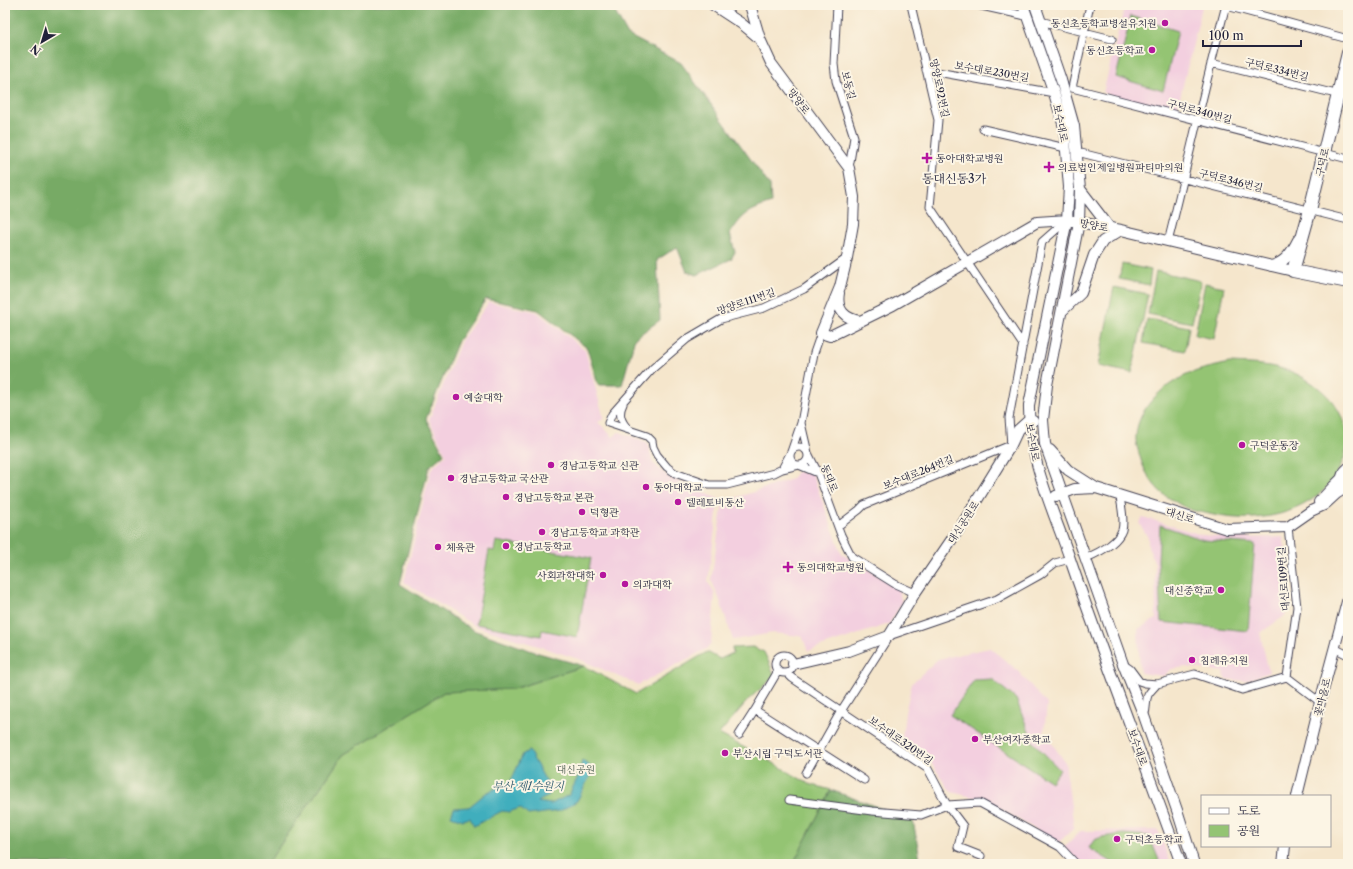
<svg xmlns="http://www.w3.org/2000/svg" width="1353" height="869" font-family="'Libre Caslon Text','Noto Serif KR',serif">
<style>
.built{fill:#f3cfdf}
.green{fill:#94c473;stroke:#5b7357}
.forest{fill:#77aa65;stroke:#4c6650}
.water{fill:#40aebd;stroke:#31687c}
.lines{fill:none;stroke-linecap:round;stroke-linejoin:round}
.street-casing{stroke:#423f51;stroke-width:9}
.secondary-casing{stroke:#423f51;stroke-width:12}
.primary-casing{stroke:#423f51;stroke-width:14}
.street{stroke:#fff;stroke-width:7}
.secondary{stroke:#fff;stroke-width:10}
.primary{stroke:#fff;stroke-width:12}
.poi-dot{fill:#b5179e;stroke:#fcf5e5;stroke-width:1.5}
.labels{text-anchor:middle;stroke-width:4;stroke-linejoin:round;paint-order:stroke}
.poi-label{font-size:10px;fill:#22223b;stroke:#fcf5e5;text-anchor:start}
.street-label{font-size:10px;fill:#22223b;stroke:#fcf5e5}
.park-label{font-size:10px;fill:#4a5b4f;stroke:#fcf5e5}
.water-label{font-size:11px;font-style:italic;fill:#2e5a6f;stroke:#fcf5e5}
.quarter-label{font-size:12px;fill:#22223b;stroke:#fcf5e5}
</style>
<rect width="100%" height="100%" fill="#fcf5e5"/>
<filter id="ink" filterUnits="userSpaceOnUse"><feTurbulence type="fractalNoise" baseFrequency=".025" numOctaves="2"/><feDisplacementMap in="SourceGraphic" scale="8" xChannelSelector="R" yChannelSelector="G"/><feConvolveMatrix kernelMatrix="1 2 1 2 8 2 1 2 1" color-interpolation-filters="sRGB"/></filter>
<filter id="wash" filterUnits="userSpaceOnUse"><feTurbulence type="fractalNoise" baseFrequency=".012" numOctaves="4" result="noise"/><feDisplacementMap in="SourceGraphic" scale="16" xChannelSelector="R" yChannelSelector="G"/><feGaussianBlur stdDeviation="0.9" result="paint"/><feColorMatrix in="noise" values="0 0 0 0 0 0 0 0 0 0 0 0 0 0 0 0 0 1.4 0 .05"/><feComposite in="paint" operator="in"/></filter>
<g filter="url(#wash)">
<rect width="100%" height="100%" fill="#f5e6cc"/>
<path class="built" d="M1125,5H1195L1202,7L1176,114L1103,93Z
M489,302L537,312L585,350L604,419L598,422L613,437L619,432L647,442L653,463L666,475L719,499L708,582L715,594L711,643L706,649L638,685L579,659L475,626L404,582L431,469L446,455L429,420L461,341Z
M797,472L812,473L842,554L898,588L902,603L889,624L808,651L802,636L773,633L733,640L718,595L711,580L723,502L792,479Z
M1143,517L1202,535L1238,538L1283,537L1288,561L1286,615L1260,633L1269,672L1245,681L1225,679L1224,672L1186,667L1171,669L1163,676L1140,673L1138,629L1156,619L1155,564L1148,546V537L1139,523Z
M990,648L1017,670L1047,704L1044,732L1065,762L1074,828L1058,843L986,800L951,792L932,764L901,746L905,713L912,683L938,659Z
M1158,830L1171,864H1082L1064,847L1080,831Z"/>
<path class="green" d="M1131,16L1178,31L1163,91L1116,77Z
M1122,264L1151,270L1149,285L1119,279Z
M1156,271L1201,281L1192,323L1148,314Z
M1205,283L1224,287L1214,339L1195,335Z
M1114,287L1148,294L1132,373L1098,366Z
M1147,319L1189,327L1185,351L1143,343Z
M1229,363C1251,364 1272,364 1292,372C1323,385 1352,414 1346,450C1346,455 1343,460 1341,465C1338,472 1334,480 1329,485C1298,519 1247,524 1205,513C1199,512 1193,511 1187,508C1181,506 1175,501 1169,498C1156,491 1145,473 1141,460C1139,452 1135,443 1136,436C1138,405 1167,382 1194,372C1205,368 1218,366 1229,363Z
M1160,525L1204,540L1255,544L1248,631L1161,622L1158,560Z
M496,541L591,558L577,637L542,630L541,636L476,624L489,550L494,551Z
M753,647L764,652L775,676L749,699L719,734L777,765L809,784L831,790L793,864H267L343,755L444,692L513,689L584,666L636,694L707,652L720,659L733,653L732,648Z
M992,679L1016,699L1033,742L1060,770L1051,782L950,715L974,680Z
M1123,834L1149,836L1159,860L1155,864H1115L1089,848L1094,840L1102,837Z"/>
<path class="forest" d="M5,5H611L628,35L681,63L770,186L771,203C747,212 744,213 730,234L735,252L731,259L697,275L687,272L677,247L657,260L660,320L635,338L622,385H598L587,348L538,310L486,299L458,341L426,419L444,454L429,467L400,584L473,630L535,652L584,666L513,689L444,692L343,755L267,864H5Z
M831,790L913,820L921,864H793Z"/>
<path class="water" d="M529,751L547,783L549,796L537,802L551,804L569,795L580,773L582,760L590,766V776L577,801L560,811L528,815L520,808L509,812L502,811L474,826L470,818L463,820L451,816L454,808L469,807L486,793L511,781L523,754Z"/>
</g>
<g filter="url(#ink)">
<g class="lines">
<g class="street-casing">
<path id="street" d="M837,5L834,64L836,81L854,137L849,168
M911,5L938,120L930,207L1023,345
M977,5L1026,16
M1223,5L1348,39
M1040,21L1112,39
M1211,63L1348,97
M926,70L1054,93
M1072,88L1348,159
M1072,88L1090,5
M983,129L1066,148
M1077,152L1348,220
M1168,242C1188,163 1205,84 1226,5
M821,333L814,353L801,423L808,453L818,473L841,535L852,557L895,584L915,593
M623,404C618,414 621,421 628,429
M790 456a9 9 0 1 1 18 0a9 9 0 1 1-18 0Z
M782,469L791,452L801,423
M818,473L799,465L782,469L774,473L727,485H709L675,473L667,467L657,455L653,447L652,441L647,436L608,423L612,414L652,369L687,339L721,319L764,308L804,289L847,258
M838,526L859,510L864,505L1011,445L1009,418L1042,242L1067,220
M1086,558C1098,553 1117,544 1122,530C1125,520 1121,506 1120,496
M1334,648L1348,655
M775 664a9 9 0 1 1 18 0a9 9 0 1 1-18 0Z
M1124,665L1130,669L1139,681L1145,683L1157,684L1195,674L1242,690L1287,677
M787,673L792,678L928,769L947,805L980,803L1060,847L1076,864
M1287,677L1297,607L1288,527
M1287,677L1320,702
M755,710L778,671
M1144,716C1148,707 1145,702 1148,695C1150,691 1154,688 1157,684
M739,735L755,710L864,780
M806,773L841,711L889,636L997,599L1040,575L1055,563L1070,559
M789,800L872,811L921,815L947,805L963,826L958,847L981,856"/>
</g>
<g class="secondary-casing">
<path id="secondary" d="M713,5L742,24L760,39
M750,5L760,39L771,63L849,168L854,197L853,224L847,258L840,287L821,333L830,336L893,305L1037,222L1067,220L1079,222L1121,230L1293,271
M1023,5L1054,93L1064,127L1069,187L1067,220L1029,405C1028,459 1053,509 1070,559C1105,662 1145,762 1181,864
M1035,5L1061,80L1074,126L1080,189L1079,222L1047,385L1043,420L1045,444L1123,664L1144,716L1178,813L1194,864
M1080,189L1110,228
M1271,266C1285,263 1292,252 1298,240
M839,293C836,310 845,319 861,321
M1062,311L1081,293L1094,255L1103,241L1121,230
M1050,450L1068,470L1096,488
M1342,486C1340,478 1342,473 1348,468
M1056,496L1075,489L1096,488L1227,529L1288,527L1311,511L1324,505L1336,494L1344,489
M1319,502L1334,486L1341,479
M793,664L849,651L889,636L915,593L963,523L1011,445L1018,430L1028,421H1033
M1297,796L1320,702L1348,598
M1283,864L1285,846"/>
</g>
<g class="primary-casing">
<path id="primary" d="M1348,53L1310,210L1293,271L1348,282"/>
</g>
<use href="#street" class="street"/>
<use href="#secondary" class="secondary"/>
<use href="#primary" class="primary"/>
</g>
</g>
<g class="poi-dot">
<circle cx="1165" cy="23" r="4"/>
<circle cx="1152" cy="50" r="4"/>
<path d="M925 152h4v4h4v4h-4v4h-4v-4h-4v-4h4z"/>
<path d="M1047 161h4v4h4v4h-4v4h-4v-4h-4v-4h4z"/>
<circle cx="456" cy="397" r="4"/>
<circle cx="1242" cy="445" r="4"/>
<circle cx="551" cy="465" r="4"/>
<circle cx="451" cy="478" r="4"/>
<circle cx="646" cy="487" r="4"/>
<circle cx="506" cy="497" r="4"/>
<circle cx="678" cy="502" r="4"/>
<circle cx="582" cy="512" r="4"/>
<circle cx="542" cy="532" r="4"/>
<circle cx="506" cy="546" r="4"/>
<circle cx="438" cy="547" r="4"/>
<path d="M786 561h4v4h4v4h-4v4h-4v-4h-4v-4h4z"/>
<circle cx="603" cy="575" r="4"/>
<circle cx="625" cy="584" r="4"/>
<circle cx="1221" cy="590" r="4"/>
<circle cx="1192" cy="660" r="4"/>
<circle cx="975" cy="739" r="4"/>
<circle cx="725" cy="753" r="4"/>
<circle cx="1117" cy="839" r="4"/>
</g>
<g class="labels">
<g class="poi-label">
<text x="1157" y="27" text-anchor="end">동신초등학교병설유치원</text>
<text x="1144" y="54" text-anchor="end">동신초등학교</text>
<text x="936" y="162">동아대학교병원</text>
<text x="1058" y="171">의료법인제일병원파티마의원</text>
<text x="464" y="401">예술대학</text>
<text x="1250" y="449">구덕운동장</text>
<text x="559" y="469">경남고등학교 신관</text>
<text x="459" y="482">경남고등학교 국산관</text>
<text x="654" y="491">동아대학교</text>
<text x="514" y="501">경남고등학교 본관</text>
<text x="686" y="506">텔레토비동산</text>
<text x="590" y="516">덕형관</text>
<text x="550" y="536">경남고등학교 과학관</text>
<text x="514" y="550">경남고등학교</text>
<text x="446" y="551">체육관</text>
<text x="797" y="571">동의대학교병원</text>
<text x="595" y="579" text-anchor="end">사회과학대학</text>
<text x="633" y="588">의과대학</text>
<text x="1213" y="594" text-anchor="end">대신중학교</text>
<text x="1200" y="664">침례유치원</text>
<text x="983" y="743">부산여자중학교</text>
<text x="733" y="757">부산시립 구덕도서관</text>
<text x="1125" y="843">구덕초등학교</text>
</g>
<g class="street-label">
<text transform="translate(1277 69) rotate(14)" y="4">구덕로334번길</text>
<text transform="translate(992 71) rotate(10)" y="4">보수대로230번길</text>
<text transform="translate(849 85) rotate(76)" y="4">보동길</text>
<text transform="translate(940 88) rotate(78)" y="4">망양로92번길</text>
<text transform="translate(799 101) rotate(52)" y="4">망양로</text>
<text transform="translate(1200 111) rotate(15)" y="4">구덕로340번길</text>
<text transform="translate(1061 123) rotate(78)" y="4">보수대로</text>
<text transform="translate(1322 162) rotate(-77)" y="4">구덕로</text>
<text transform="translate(1231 180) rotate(14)" y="4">구덕로346번길</text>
<text transform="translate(1094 225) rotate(11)" y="4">망양로</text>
<text transform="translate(746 301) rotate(-19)" y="4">망양로111번길</text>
<text transform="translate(1033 442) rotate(80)" y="4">보수대로</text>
<text transform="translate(918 472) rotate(-22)" y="4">보수대로264번길</text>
<text transform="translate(830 478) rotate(68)" y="4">동대로</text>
<text transform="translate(1180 515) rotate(17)" y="4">대신로</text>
<text transform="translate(963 522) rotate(-57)" y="4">대신공원로</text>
<text transform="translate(1283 579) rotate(-94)" y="4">대신로109번길</text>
<text transform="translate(1322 697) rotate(-76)" y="4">꽃마을로</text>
<text transform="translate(901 740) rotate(35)" y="4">보수대로320번길</text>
<text transform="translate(1138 747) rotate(70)" y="4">보수대로</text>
</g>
<g class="park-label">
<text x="576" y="773">대신공원</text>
</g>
<g class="water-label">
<text x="528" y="790">부산 제1수원지</text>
</g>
<g class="quarter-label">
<text x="954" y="183">동대신동3가</text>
</g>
</g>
<rect width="1353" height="869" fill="none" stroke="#fcf5e5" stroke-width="20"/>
<rect x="1201" y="795" width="130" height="52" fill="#fcf5e5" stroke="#a5a1a1"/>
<rect x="1209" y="808" width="20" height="6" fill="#ffffff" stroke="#a5a1a1"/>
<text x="1237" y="815" font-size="12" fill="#22223b">도로</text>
<rect x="1209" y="825" width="20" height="12" fill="#94c473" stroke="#a5a1a1"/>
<text x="1237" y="835" font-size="12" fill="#22223b">공원</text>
<g transform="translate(42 42) rotate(218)" stroke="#fcf5e5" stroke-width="3" paint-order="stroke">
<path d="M0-3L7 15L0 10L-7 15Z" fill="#22223b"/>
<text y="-6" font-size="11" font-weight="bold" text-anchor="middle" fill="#22223b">N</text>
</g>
<path d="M1203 40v6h98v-6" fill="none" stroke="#22223b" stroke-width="2"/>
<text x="1209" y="40" font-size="12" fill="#22223b" stroke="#fcf5e5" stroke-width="3" paint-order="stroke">100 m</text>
</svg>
